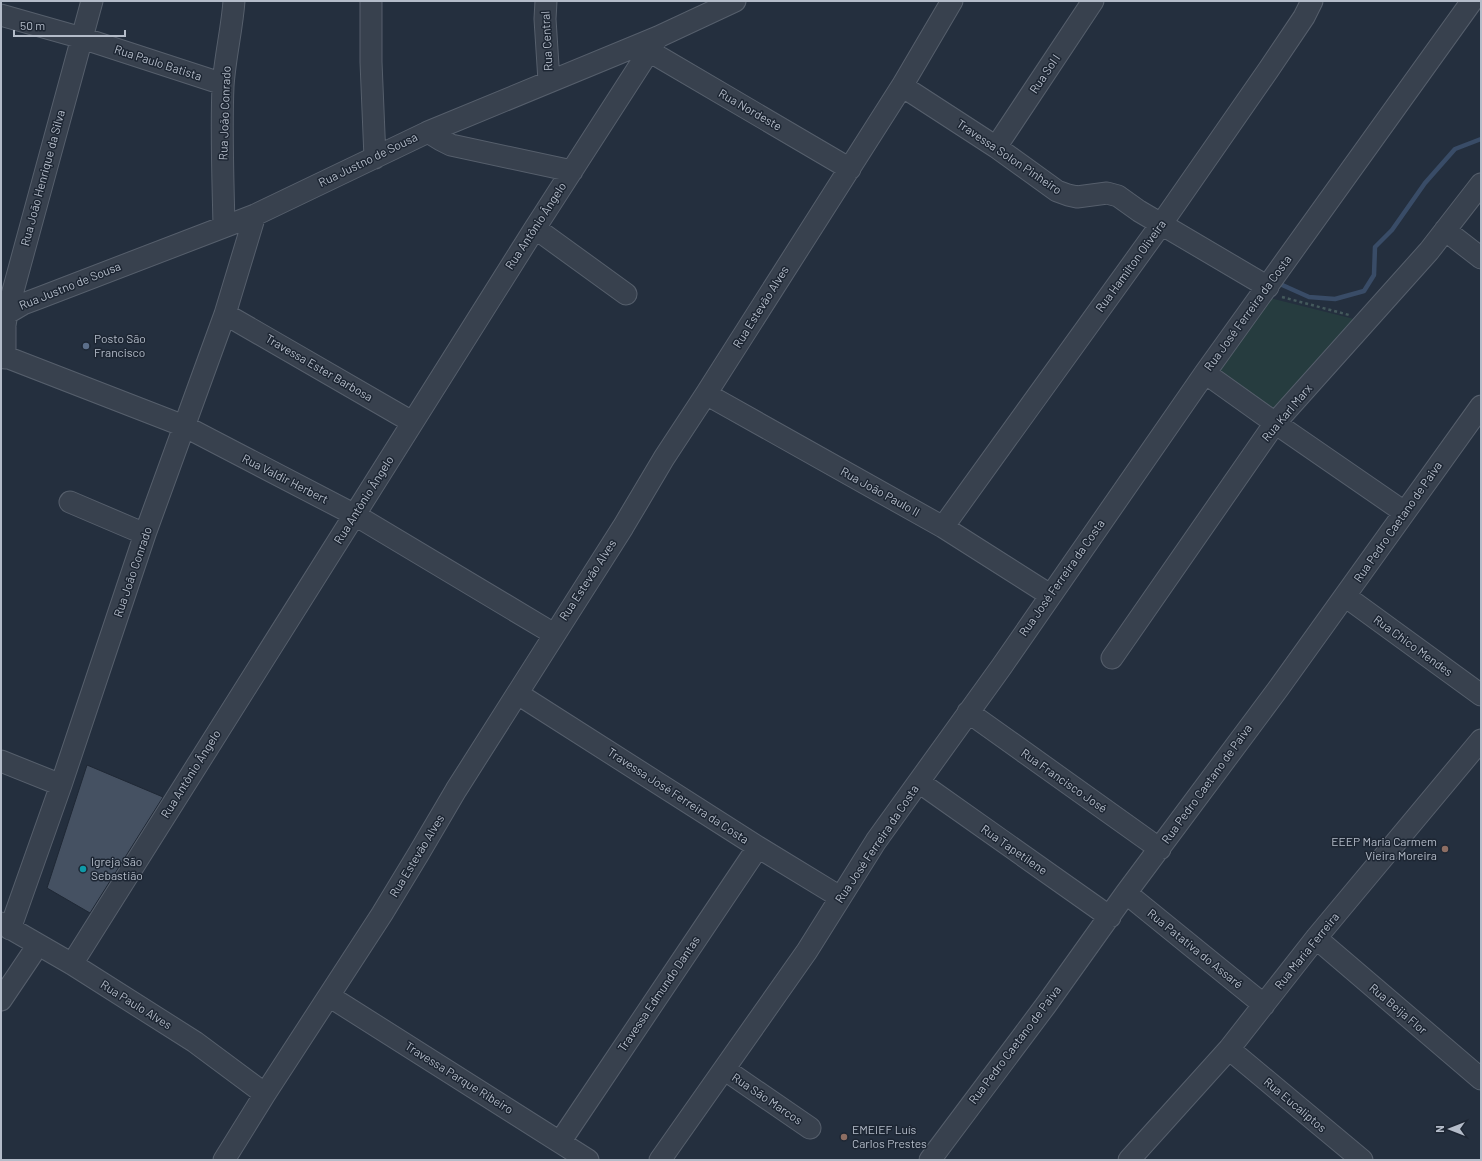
<svg xmlns="http://www.w3.org/2000/svg" width="1482" height="1161" font-family="Barlow,sans-serif">
<style>
.green{fill:#263c3f}
.lines{fill:none;stroke-linecap:round;stroke-linejoin:round}
.stream{stroke:#394c67;stroke-width:4.5}
.building{fill:#455162;stroke:#1f2835}
.minor-casing{stroke:#565f6c;stroke-width:23}
.path{stroke:#44595c;stroke-width:2.5;stroke-dasharray:3 3;stroke-linecap:butt}
.minor{stroke:#38414e;stroke-width:21}
.service-dot{fill:#5c6f8a;stroke:#1d2633;stroke-width:1.5}
.education-dot{fill:#8d6e63;stroke:#1d2633;stroke-width:1.5}
.culture-dot{fill:#0f9aa8;stroke:#1d2633;stroke-width:1.5}
.labels{text-anchor:middle;stroke-width:3;stroke-linejoin:round;paint-order:stroke}
.street-label{font-size:12px;fill:#b4bcc9;stroke:#1d2633}
.poi-label{font-size:12px;fill:#b4bcc9;stroke:#1d2633;text-anchor:start}
</style>
<rect width="100%" height="100%" fill="#242f3e"/>
<path class="green" d="M1266,297L1358,320L1278,411L1268,410L1220,377L1219,361Z"/>
<g class="lines">
<path class="stream" d="M1280,284L1309,297L1335,299L1364,291L1374,275L1375,247L1392,230L1425,183L1455,149L1481,139"/>
</g>
<path class="building" d="M87,765L163,797L90,913L47,888Z"/>
<g class="lines">
<g class="minor-casing">
<path id="minor" d="M371,1V62L375,158
M546,1L545,19L549,81
M1,15L82,38L223,84
M649,51L850,169
M902,86L996,147L1057,191L1068,195L1077,197L1107,193L1118,196L1139,211L1268,287
M428,132L441,140L451,145L572,171
M996,147L1093,1
M224,226C223,179 221,132 223,86C225,57 232,29 234,1
M535,228L626,294
M1445,230L1481,258
M225,314L412,422
M1,317L23,304L39,298L255,215L428,132L658,37L735,1
M1,355L184,426L355,515L554,634
M5,358V325L7,313L92,1
M1205,373L1275,423L1404,512
M706,394L943,527L1050,595
M70,502L145,534
M943,527L1162,223L1269,69L1304,17L1312,1
M1345,596L1481,695
M1112,658L1275,423L1429,251L1481,184
M518,694L758,847L840,897
M968,712L1160,849
M1,761L61,785
M919,782L1110,917
M1126,893L1264,1005
M1,923L72,964L195,1042L265,1094
M10,929L61,785L145,534L225,314L255,215
M1316,938L1481,1079
M72,964L535,228L658,37
M329,996L588,1160
M1,1000L38,945
M1229,1049L1362,1160
M724,1069L810,1128
M560,1142L758,847
M224,1160L265,1094L382,914L419,853L456,790L623,527L664,458L706,394L902,86L952,1
M660,1160L807,951L876,841L1002,666L1205,373L1472,1
M930,1160L1046,1005L1126,893L1278,689L1481,406
M1129,1160L1229,1049L1316,938L1481,740"/>
</g>
<path class="path" d="M1282,297L1349,315"/>
<use href="#minor" class="minor"/>
</g>
<circle class="service-dot" cx="86" cy="346" r="4"/>
<g class="education-dot">
<circle cx="1445" cy="849" r="4"/>
<circle cx="844" cy="1137" r="4"/>
</g>
<circle class="culture-dot" cx="83" cy="869" r="4"/>
<g class="labels">
<g class="street-label">
<text transform="translate(547 41) rotate(-93)" y="4">Rua Central</text>
<text transform="translate(158 63) rotate(18)" y="4">Rua Paulo Batista</text>
<text transform="translate(1045 74) rotate(-56)" y="4">Rua Sol I</text>
<text transform="translate(750 110) rotate(30)" y="4">Rua Nordeste</text>
<text transform="translate(225 113) rotate(-88)" y="4">Rua João Conrado</text>
<text transform="translate(1009 157) rotate(34)" y="4">Travessa Solon Pinheiro</text>
<text transform="translate(368 160) rotate(-26)" y="4">Rua Justno de Sousa</text>
<text transform="translate(43 178) rotate(-75)" y="4">Rua João Henrique da Silva</text>
<text transform="translate(536 226) rotate(-57)" y="4">Rua Antônio Ângelo</text>
<text transform="translate(1131 266) rotate(-54)" y="4">Rua Hamilton Oliveira</text>
<text transform="translate(70 286) rotate(-22)" y="4">Rua Justno de Sousa</text>
<text transform="translate(761 307) rotate(-58)" y="4">Rua Estevão Alves</text>
<text transform="translate(1248 313) rotate(-54)" y="4">Rua José Ferreira da Costa</text>
<text transform="translate(319 368) rotate(30)" y="4">Travessa Ester Barbosa</text>
<text transform="translate(1287 413) rotate(-50)" y="4">Rua Karl Marx</text>
<text transform="translate(285 479) rotate(27)" y="4">Rua Valdir Herbert</text>
<text transform="translate(880 492) rotate(29)" y="4">Rua João Paulo II</text>
<text transform="translate(364 500) rotate(-58)" y="4">Rua Antônio Ângelo</text>
<text transform="translate(1398 522) rotate(-55)" y="4">Rua Pedro Caetano de Paiva</text>
<text transform="translate(133 572) rotate(-71)" y="4">Rua João Conrado</text>
<text transform="translate(1062 578) rotate(-55)" y="4">Rua José Ferreira da Costa</text>
<text transform="translate(588 580) rotate(-57)" y="4">Rua Estevão Alves</text>
<text transform="translate(1413 646) rotate(36)" y="4">Rua Chico Mendes</text>
<text transform="translate(191 774) rotate(-58)" y="4">Rua Antônio Ângelo</text>
<text transform="translate(1064 781) rotate(35)" y="4">Rua Francisco José</text>
<text transform="translate(1207 784) rotate(-54)" y="4">Rua Pedro Caetano de Paiva</text>
<text transform="translate(678 796) rotate(33)" y="4">Travessa José Ferreira da Costa</text>
<text transform="translate(877 844) rotate(-56)" y="4">Rua José Ferreira da Costa</text>
<text transform="translate(1014 850) rotate(35)" y="4">Rua Tapetilene</text>
<text transform="translate(417 856) rotate(-59)" y="4">Rua Estevão Alves</text>
<text transform="translate(1195 949) rotate(39)" y="4">Rua Patativa do Assaré</text>
<text transform="translate(1307 951) rotate(-51)" y="4">Rua Maria Ferreira</text>
<text transform="translate(659 994) rotate(-56)" y="4">Travessa Edmundo Dantas</text>
<text transform="translate(136 1005) rotate(32)" y="4">Rua Paulo Alves</text>
<text transform="translate(1398 1009) rotate(40)" y="4">Rua Beija Flor</text>
<text transform="translate(1015 1045) rotate(-53)" y="4">Rua Pedro Caetano de Paiva</text>
<text transform="translate(459 1078) rotate(32)" y="4">Travessa Parque Ribeiro</text>
<text transform="translate(767 1099) rotate(34)" y="4">Rua São Marcos</text>
<text transform="translate(1295 1105) rotate(40)" y="4">Rua Eucaliptos</text>
</g>
<g class="poi-label">
<text x="94" y="343">Posto São<tspan x="94" dy="14">Francisco</tspan></text>
<text x="1437" y="846" text-anchor="end">EEEP Maria Carmem<tspan x="1437" dy="14">Vieira Moreira</tspan></text>
<text x="91" y="866">Igreja São<tspan x="91" dy="14">Sebastião</tspan></text>
<text x="852" y="1134">EMEIEF Luís<tspan x="852" dy="14">Carlos Prestes</tspan></text>
</g>
</g>
<rect width="1482" height="1161" fill="none" stroke="#b4bcc9" stroke-width="4"/>
<g transform="translate(1450 1129) rotate(270)" stroke="#1d2633" stroke-width="3" paint-order="stroke">
<path d="M0-3L7 15L0 10L-7 15Z" fill="#b4bcc9"/>
<text y="-6" font-size="11" font-weight="bold" text-anchor="middle" fill="#b4bcc9">N</text>
</g>
<path d="M14 30v6h111v-6" fill="none" stroke="#b4bcc9" stroke-width="2"/>
<text x="20" y="30" font-size="12" fill="#b4bcc9" stroke="#1d2633" stroke-width="3" paint-order="stroke">50 m</text>
</svg>
